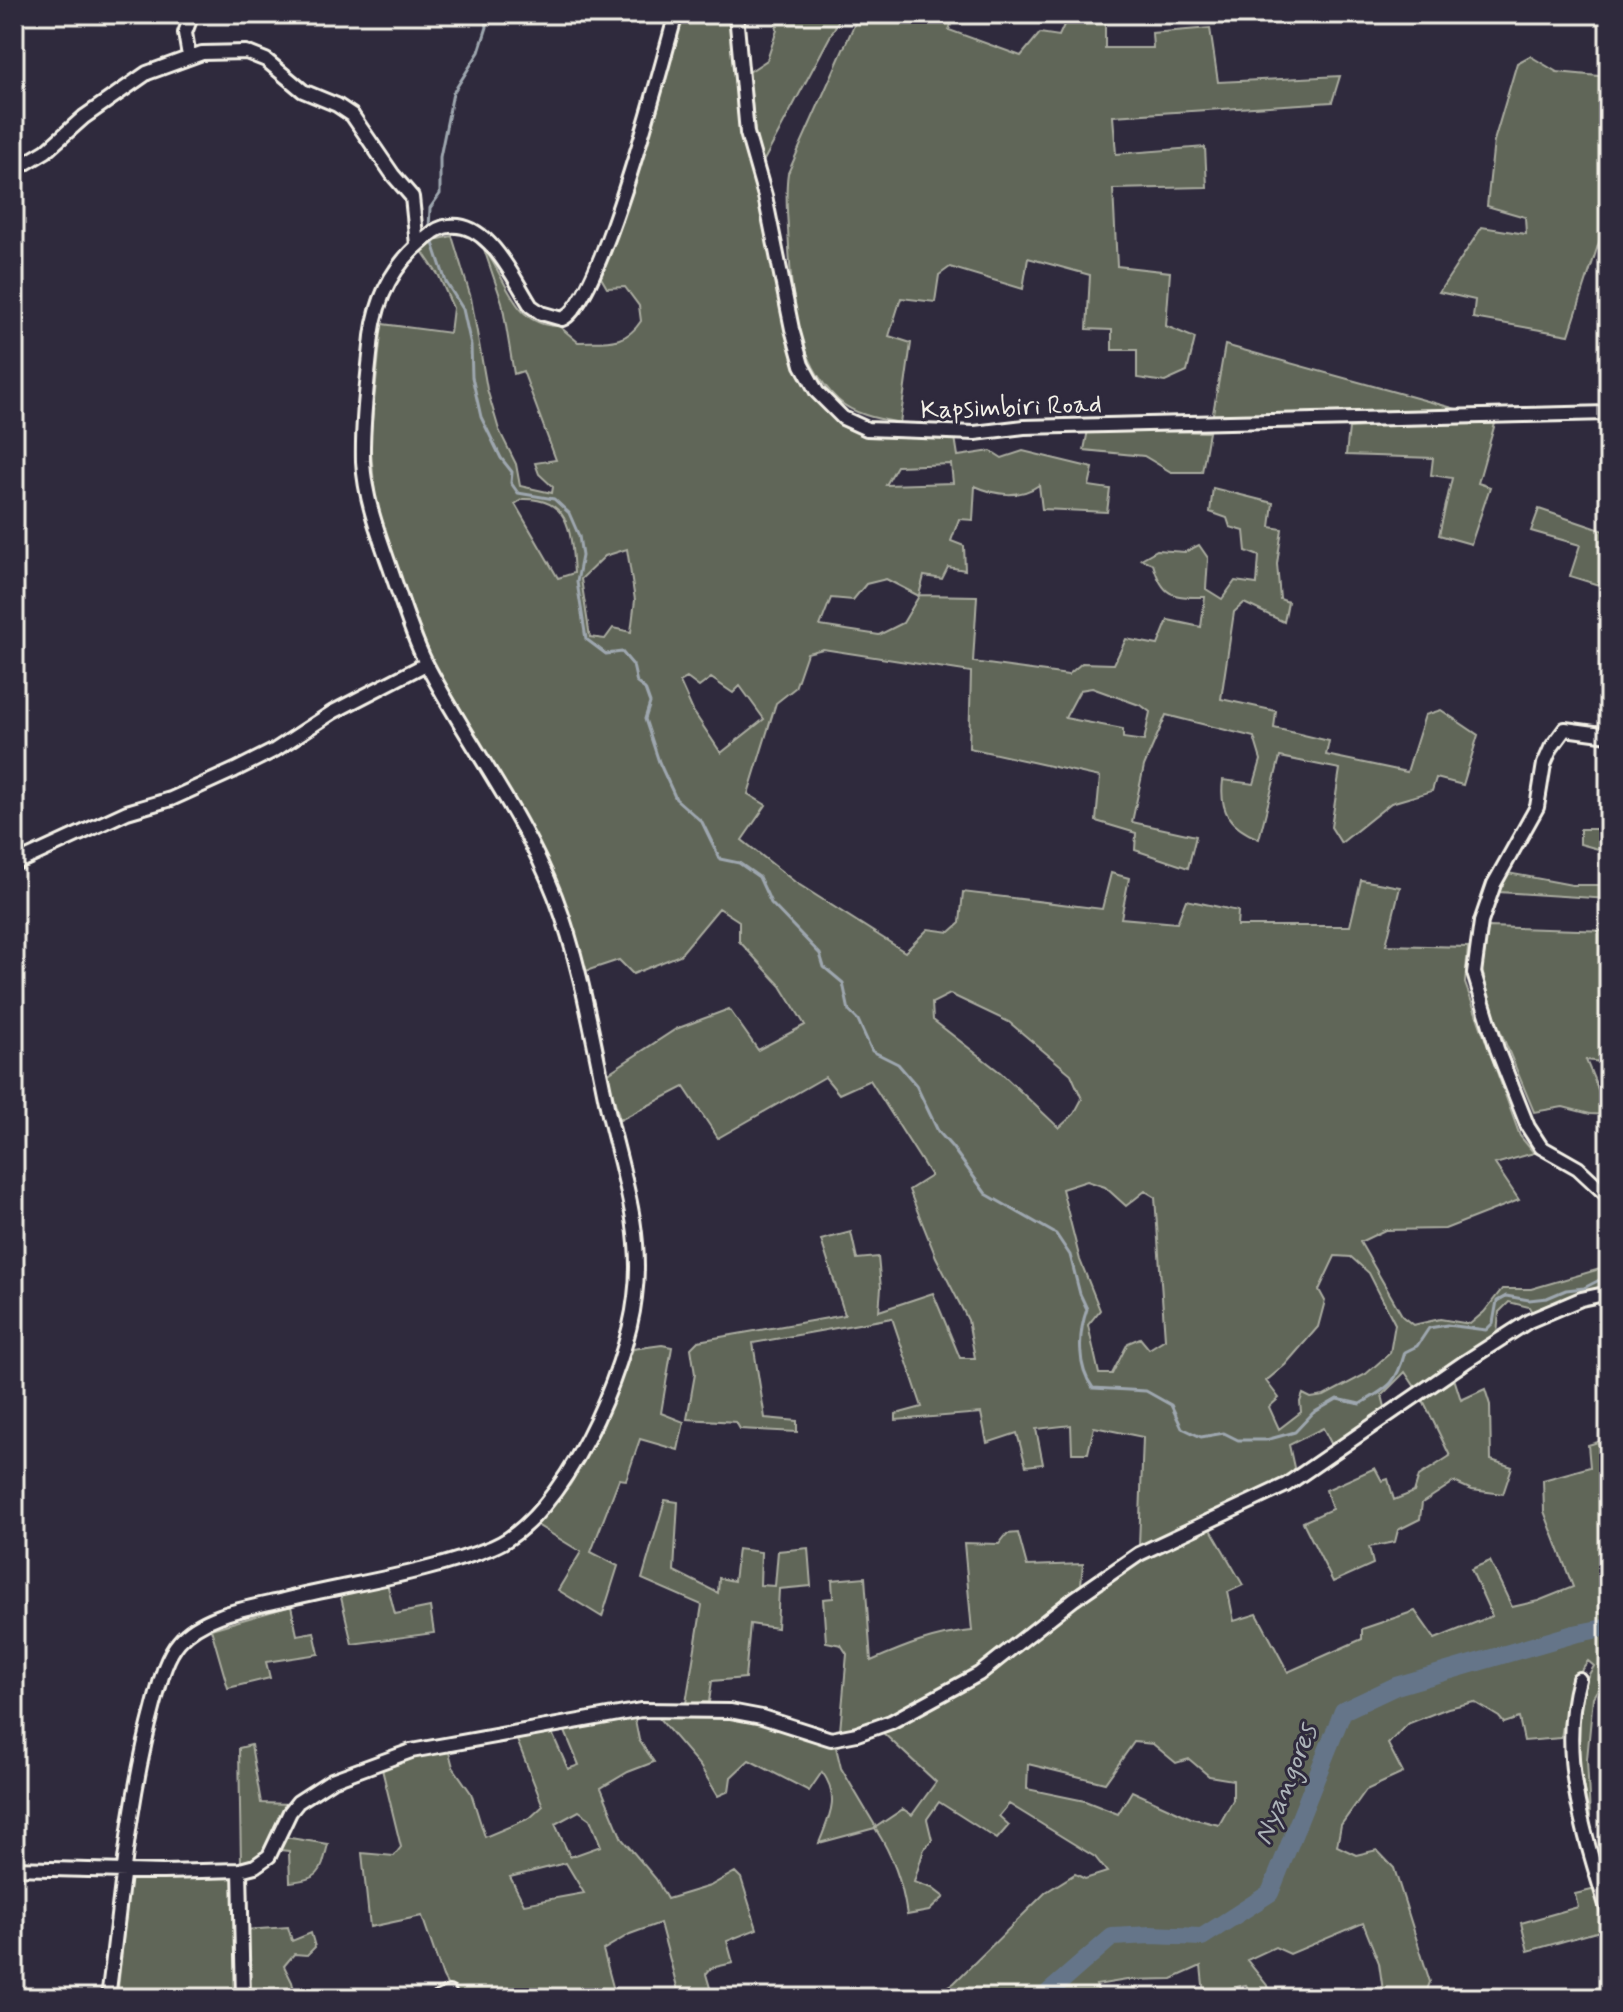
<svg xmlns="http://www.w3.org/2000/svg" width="1623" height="2012" font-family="Mynerve,sans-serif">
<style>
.green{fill:#606658;stroke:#aaaca0;stroke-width:2;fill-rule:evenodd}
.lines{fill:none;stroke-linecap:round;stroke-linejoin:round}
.stream{stroke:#9ea7af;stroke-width:3}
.river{stroke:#657589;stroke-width:18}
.minor-casing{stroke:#f4f1e8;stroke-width:18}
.minor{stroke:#2f2a3d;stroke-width:12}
.labels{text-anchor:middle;stroke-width:6;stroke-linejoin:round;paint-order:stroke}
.street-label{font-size:26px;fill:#f4f1e8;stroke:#2f2a3d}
.water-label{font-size:28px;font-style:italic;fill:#acb3b8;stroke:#2f2a3d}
</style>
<rect width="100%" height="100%" fill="#2f2a3d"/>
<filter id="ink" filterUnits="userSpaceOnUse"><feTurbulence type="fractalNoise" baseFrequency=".0125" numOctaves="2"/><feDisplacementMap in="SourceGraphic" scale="16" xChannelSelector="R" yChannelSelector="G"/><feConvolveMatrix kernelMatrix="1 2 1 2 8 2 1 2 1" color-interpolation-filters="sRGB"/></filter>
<g filter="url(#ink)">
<path class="green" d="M683,14H732L737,111L798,368L837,418L955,437L958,456L991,451L1002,458L1023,451L1093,468L1089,486L1110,489L1107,512L1042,509L1039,485C1020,499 995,495 975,486L973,520L959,519L951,541L964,546L965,570L948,567L942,579L924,576L919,595L977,596L973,662L1068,675L1082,663L1114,664L1126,639L1158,645L1168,620L1201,627L1205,597C1173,597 1163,598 1153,564L1141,559L1157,550L1185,552L1199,545L1208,558L1206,589L1222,599L1235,581L1257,584L1259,556L1246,551L1244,531L1230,527L1227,518L1210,512L1213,488L1273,503L1270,527L1282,529L1277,564L1280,599L1288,602L1284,622L1244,603L1234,612L1221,699L1276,711L1274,728L1329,741L1326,755L1407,772L1425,715L1441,710L1478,735L1463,785L1436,778L1432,791L1391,803L1341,843L1331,827L1340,769L1280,757L1259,839C1230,827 1219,812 1223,780L1254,784L1261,760L1254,737L1166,715L1144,766L1132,822L1196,836L1188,868L1135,850L1136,833L1096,821L1100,777L969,748L971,672L823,649L807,653L795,688L776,703L748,794L766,805L742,840L795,882L905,952L928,929L950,932L960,923L963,892L1102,909L1111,873L1129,878L1121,918L1177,923L1186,900L1238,911L1237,926H1350L1361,880L1400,887L1386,945L1468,947L1465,983L1520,1136L1534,1153L1495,1164L1519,1200L1445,1229L1385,1230L1360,1242L1403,1317L1413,1325L1440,1319L1470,1324L1484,1312L1502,1289H1531L1607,1267L1609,1264V1289L1533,1314L1529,1307L1509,1302L1499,1312L1497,1335L1417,1390L1405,1372L1382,1395L1386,1411L1333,1447L1323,1428L1289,1445L1295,1472L1257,1496L1217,1510L1139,1546L1143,1437L1094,1427L1088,1453H1072L1071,1425L1036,1429L1043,1464L1026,1466L1017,1433L987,1443L981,1413L896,1420V1414L922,1407L892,1318L753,1343L765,1418L797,1421V1432L740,1429L736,1422L687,1419L695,1374L691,1348L698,1341L845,1315L821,1240L851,1232L857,1259L878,1257L881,1288L879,1311L933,1293L960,1358H975L968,1320L936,1257L909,1190L931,1176L870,1080L839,1094L825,1077L718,1138L684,1087L620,1120L607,1074L676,1029L729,1009L758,1050L805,1025L781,986L739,941V921L719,908L680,955L633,974L619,960L586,971L548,860L433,662L387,542L375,495L370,441L382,324L450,333L453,308L439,276L422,251L439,239L452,236L471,298L487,389L499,430L516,464L520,486L552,493L553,487L539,474L535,463L556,460L523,371L514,374L502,302L484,249C508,279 513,327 559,326L578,342C605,341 625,346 641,321L639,306L625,287L607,288L600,276L622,222ZM951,464L953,483L886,485L897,466ZM523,499C572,498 571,535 574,573L558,578L515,504ZM627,549L635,600L631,632L613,628L605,639L590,637L581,579L605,556ZM886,579L919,596L903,623L879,635L820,626L831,598L853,600L866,584ZM687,678L699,687L711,678L733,693L740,686L764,719L721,753L693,711L680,682ZM1092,688L1142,706L1150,712L1144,741L1123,738V729L1065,718L1080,690ZM950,994L1009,1022L1071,1074L1082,1099L1074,1114L1059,1128L1001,1073L933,1020L932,1003ZM1087,1181L1105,1187L1126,1206L1145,1191L1155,1197L1165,1339L1149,1349L1140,1338L1128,1343L1112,1374H1099L1088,1325L1100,1310L1080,1260L1062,1189ZM1335,1256L1351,1257L1369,1273L1395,1324L1390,1353L1366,1374L1324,1396L1311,1398L1303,1394L1300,1402L1301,1412L1279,1429L1269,1407L1279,1398L1266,1381L1285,1365L1318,1327L1325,1301L1319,1290Z
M775,14H842L762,164L755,134L749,72L767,60L777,30Z
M859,14H955L949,30L1021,56L1040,33L1059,36L1069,14H1140L1105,18V48H1153L1152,33L1210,28L1218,82L1340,76L1332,102L1113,116L1116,154L1205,147L1207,187L1113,189L1117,266L1170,272L1166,326L1195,338L1187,372L1165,382L1137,378V350H1112V330L1087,329L1090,275L1028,258L1023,289L950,267L939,275L935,302L901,298L889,336L911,343L900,423C879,419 854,415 838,400C792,357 791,285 788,228C787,208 785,193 788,173Z
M1530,56L1557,72L1609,77V234L1602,233L1569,335L1473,318L1475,300L1439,292L1482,227L1526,234L1525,217L1487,206L1494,141L1517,63Z
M1225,345L1460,410L1212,419Z
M1496,420L1478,483L1490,487L1471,544L1439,535L1452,478L1431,475L1433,458L1346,455L1349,428Z
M1088,430L1209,432L1202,472H1171L1144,456L1084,450Z
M1539,509L1607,532L1609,529L1608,588L1570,576L1580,545L1531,531Z
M1604,808H1609V899L1499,892L1508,873L1572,885H1606L1609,852L1580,844V829H1606Z
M1488,927L1609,931V1063L1586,1060L1600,1094L1609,1104V1115L1590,1114L1563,1107L1534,1112L1492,1011L1482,970Z
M662,1345L672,1347L661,1413L684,1422L678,1450L640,1439L626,1480L619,1479L591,1552L618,1566L602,1617L558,1590L581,1552L537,1525L570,1485L602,1428L633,1349Z
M1453,1375L1461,1400L1485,1389L1490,1405L1491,1460L1512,1467L1503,1494L1472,1490L1454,1482L1422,1503L1420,1519L1398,1530L1395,1542L1369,1547L1373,1564L1333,1582L1303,1522L1332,1509L1326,1490L1375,1468L1382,1481L1388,1479L1394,1500L1414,1492L1419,1476L1450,1456L1422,1398Z
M1598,1442L1604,1461L1609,1459V1687L1606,1676L1593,1697L1587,1759L1590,1817C1582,1781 1567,1722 1582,1688C1585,1680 1590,1673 1594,1666L1588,1661C1568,1685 1566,1708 1561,1738L1524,1741L1519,1718L1504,1723L1499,1717L1474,1702L1448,1708L1407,1724L1388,1744L1403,1773L1366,1790L1341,1825L1337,1846L1356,1855L1377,1850L1394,1868L1430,1982L1424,1998H1384L1379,1963L1363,1923L1290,1954L1275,1947L1247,1960L1277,1998H1254L1246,1985L1204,1994L1201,1966L1172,1979L1127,1980L1096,1985L1101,1998H929L954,1983L1046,1892L1075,1874L1085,1879L1107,1872L1095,1857L1009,1804L999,1816L1009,1825L997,1839L939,1802L927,1819L932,1840L924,1849L914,1882L932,1888L944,1897L929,1911L907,1915C902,1882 893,1856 875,1828L819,1843C829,1817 841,1797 822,1772L809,1791L749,1760L731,1777L729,1791L718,1796L700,1766L657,1716L717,1714L756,1720L835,1743L841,1768L876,1827L903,1809L912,1815L936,1782L880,1730L918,1715L996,1671L1037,1634L1133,1565L1208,1524L1243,1585L1228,1592L1234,1621L1257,1614L1288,1672L1362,1639V1629L1415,1611L1435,1639L1492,1616L1471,1569L1490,1561L1512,1607L1538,1601L1573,1587L1544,1511L1543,1480L1590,1467L1588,1445ZM1134,1742L1153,1744L1176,1763L1189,1759L1209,1776L1233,1780V1800L1219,1825L1191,1818L1132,1791L1118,1814L1085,1801L1027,1789L1028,1764L1105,1783Z
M665,1500L678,1502L674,1571L718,1593L719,1578L734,1581L738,1549L761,1552L760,1585L775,1586L778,1551L808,1548L811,1586L779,1589L777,1628L750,1624L745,1678L712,1681L709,1702L686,1703L702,1605L642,1579Z
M1018,1533L1027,1566L1083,1564L1081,1584C1009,1642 935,1716 840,1731L847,1654L841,1645L826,1642L823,1599L833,1598L832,1580L865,1577L871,1661C905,1646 935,1634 972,1631L964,1543L999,1544L1007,1534Z
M387,1583L395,1614L430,1607L434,1633L352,1644L340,1593Z
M291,1606L297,1635L314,1632L319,1654L266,1662L270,1678L228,1688L211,1629Z
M634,1715L639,1740L654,1762L628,1772L601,1788L622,1839L656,1879L667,1899L710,1886L735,1872L741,1878L757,1929L727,1941L733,1963L711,1968L706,1974L713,1998H680L660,1923L630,1934L603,1950L616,1998H454L443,1977L422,1916L370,1927L362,1853L394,1856L401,1847L382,1769L417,1755L449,1752L453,1767L471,1793L485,1837L530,1818L543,1806L517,1740L552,1733L568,1769L579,1765L564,1729ZM579,1811L590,1819L601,1846L570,1857L555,1824ZM566,1863L584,1893L524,1904L510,1877Z
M251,1745L261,1803L289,1804C276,1831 271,1856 241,1864L239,1748Z
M284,1837L328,1844C321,1872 322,1879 290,1882L289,1851L279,1850Z
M130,1874L236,1877L241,1998H117Z
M1596,1889L1607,1929L1528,1951L1521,1923L1578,1907L1575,1894Z
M288,1927L292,1941L311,1933L315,1947L307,1955L294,1954L284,1966L292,1982L296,1998H248L245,1930Z"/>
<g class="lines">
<path class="stream" d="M429,229L430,208L440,194V157L453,93L479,52L487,27L485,14
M432,240L446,282L463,309L471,345L472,377L481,417L501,458L512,472L511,483L518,493L554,499L569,513L579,536L582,556L577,582L586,639L606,654L622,652L633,665L637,683L645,689L650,703L645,719L659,762L676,799L702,822L720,859L739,863L759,877L771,903L820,954L824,967L843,983L849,1011L858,1020L872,1051L898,1064L916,1085L938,1131L952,1147L986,1194L1056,1234L1070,1255L1080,1294L1087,1309C1078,1334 1077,1367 1093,1388L1146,1391L1171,1405L1182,1428L1201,1437L1224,1433L1238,1440H1266L1295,1432L1313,1413L1337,1399L1360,1404C1389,1387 1396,1385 1405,1352L1417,1346L1429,1328L1447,1325L1486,1330L1493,1323L1497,1301L1506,1296L1529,1300L1547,1298L1566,1290L1584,1288L1609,1275"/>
<path class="river" d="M1042,1998L1112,1937L1151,1935L1202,1937L1270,1893L1343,1711L1396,1686L1574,1634L1609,1627"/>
<g class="minor-casing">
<path id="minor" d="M736,14L747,133L765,196L792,329L802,365L817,392L843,418L867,429L975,433L1024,427L1609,413
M189,56L185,33L192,14
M14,170L46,151L84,117L147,73L202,53L246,52L266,60L303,91L337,105L352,115L393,175L412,197L417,245
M1609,735L1565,729L1551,748L1544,764L1537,807L1494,884L1481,922L1474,973L1497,1049L1528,1127L1541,1147L1578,1168L1609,1197
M14,864L127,812L171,799L235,770L275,750L333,712L426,664
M1579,1679C1557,1757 1586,1839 1609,1915
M14,1868L163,1872L240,1870L255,1866L269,1856L290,1812L298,1802L332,1780L411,1751L641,1710L730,1711L762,1717L831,1739L857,1734L891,1722L979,1674L1074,1599L1139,1554L1286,1485L1465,1362L1529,1321L1581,1299L1609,1293
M240,1870L243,1998
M108,1998C121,1900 128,1801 154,1705C160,1684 164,1660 179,1642C203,1614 249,1608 283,1600C352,1583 427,1574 493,1547C564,1517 627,1370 635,1297C644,1231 621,1169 607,1106C592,1035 581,964 555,896C523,814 469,745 428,667C414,641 405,610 395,582C382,543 365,503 363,461C362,420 368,377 372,336C377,296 394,264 425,239C432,233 435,230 444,227C487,216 513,278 531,306L541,313L562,319C601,305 662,63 676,14
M439,1998L449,1993"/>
</g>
<use href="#minor" class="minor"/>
</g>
</g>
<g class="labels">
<g class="street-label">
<text transform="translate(1011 406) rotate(-2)" y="9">Kapsimbiri Road</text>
</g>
<g class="water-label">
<text transform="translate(1284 1784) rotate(-68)" y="10">Nyangores</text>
</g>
</g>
<rect width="1623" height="2012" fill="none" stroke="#2f2a3d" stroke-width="48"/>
<rect x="24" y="24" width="1575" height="1964" fill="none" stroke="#f4f1e8" stroke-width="3" filter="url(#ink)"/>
</svg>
